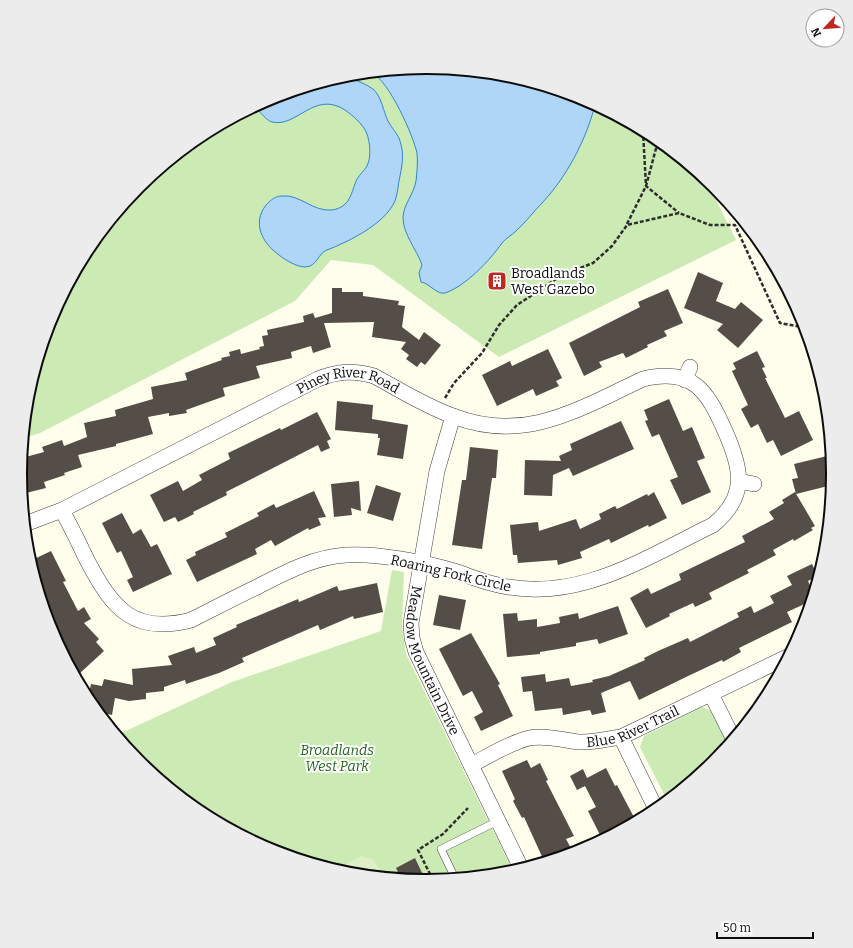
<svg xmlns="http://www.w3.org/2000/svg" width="853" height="948" font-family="Bitter,serif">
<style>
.green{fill:#cbeab4}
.pitch{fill:#def1c6}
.water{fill:#afd6f7;stroke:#3484d0}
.building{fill:#554e48}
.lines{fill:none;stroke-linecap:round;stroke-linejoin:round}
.lane-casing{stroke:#3f3f3f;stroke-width:8}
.street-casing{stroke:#3f3f3f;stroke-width:16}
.path{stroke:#2e2e2e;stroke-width:2.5;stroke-dasharray:4 2;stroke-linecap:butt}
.lane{stroke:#fff;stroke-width:7}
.street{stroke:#fff;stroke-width:15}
.labels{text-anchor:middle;stroke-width:4;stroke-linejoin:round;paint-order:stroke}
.poi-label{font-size:14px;fill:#0c0c0c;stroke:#fff;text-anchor:start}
.street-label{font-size:14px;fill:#0c0c0c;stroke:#fff}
.park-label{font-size:14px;font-style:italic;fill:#24651b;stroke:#fff}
.rim{fill:none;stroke:#0c0c0c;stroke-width:2}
</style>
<rect width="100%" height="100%" fill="#fffdeb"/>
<path class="green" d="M427,68L506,75L582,99L653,136L706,180L736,240L499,357L373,265L331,260L295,301L40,433L24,438L28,394L51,318L89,248L139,186L201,136L271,98L347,75Z
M392,570L404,572L402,626L406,654L513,871L426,880L347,873L271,849L200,812L139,761L117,735L232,682L381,631Z
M702,707L712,711L728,744L714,762L667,800L640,747L644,736Z"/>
<path class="pitch" d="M362,856L374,860L382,876L347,873L335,869Z"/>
<path class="water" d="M427,68L506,75L582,99L595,105C586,140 567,176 543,202C534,211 526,222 516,231C512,235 506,238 502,243C490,260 466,286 445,293C437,295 429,283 421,282L419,273L422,265C417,250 403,234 403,218C403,205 414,194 416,181C417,172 418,162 417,153C413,135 389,81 372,73Z
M347,75C355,81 365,83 373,89C382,97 383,111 388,121C391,127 396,132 399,138C404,151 403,162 400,176C398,184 398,193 395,201C385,224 348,242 327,250C318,253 317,267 305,267C297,267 285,260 279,255C262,243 252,223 266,205C271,200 275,196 282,196C300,194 313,212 332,210C351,207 351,192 357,179C360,174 364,171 367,166C372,156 370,137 364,128C359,121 352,115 345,110C314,90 297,128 272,122C266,120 260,112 256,107L271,98Z"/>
<path class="building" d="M698,272L723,283L716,301L735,309L741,302L763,320L738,348L717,330L723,324L684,308Z
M505,276L500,286L495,287L488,277Z
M332,288H342V292H363V296L399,301L398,305L405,306L402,327L419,340L424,332L441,345L425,365L421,362L417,367L406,359L409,355L401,349L406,342L372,337L374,322L324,323L331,347L313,353L311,346L291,352L292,358L256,366L260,378L223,388L225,396L186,410L187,413L169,416V413L148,417L153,434L116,444V446L78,455L82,467L64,473L65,475L44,482L46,488L22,494L20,474L22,458L44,452L42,447L62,440L64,446L87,437L84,423L116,416L115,410L153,399L151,387L187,380L185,373L222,360L221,358L230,356L229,352L240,349L241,354L260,349L259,347L264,346L262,336L268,335L267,330L304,322L303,316L313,313L315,318L332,313Z
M668,289L683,323L664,331L667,336L647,345L648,347L626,358L623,353L599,362L602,367L584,376L569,343L640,307L638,302Z
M548,349L562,378L556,381L559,386L536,396L533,389L497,406L482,375L510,361L512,366Z
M757,351L765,367L762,368L767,378H765L785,418L799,411L813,440L781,456L773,440L767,443L758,424L751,428L741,409L748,405L732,371L736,369L733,363Z
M669,399L683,431L692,427L705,458L697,461L711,492L682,505L670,480L678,477L659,434L652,437L645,421L648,420L644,410Z
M337,401L373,405L372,419L408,425L403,459L377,455L380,438H378V434L335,430Z
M317,412L331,439L327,441L330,448L321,452L318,445L226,492L227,495L193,512L194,514L178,522L175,517L164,522L150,495L178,481L183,491L202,480L199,475L230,459L228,453L280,428L281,430Z
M621,421L634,449L573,476L569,468L553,475L552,496L524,495L525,460L561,461L559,456L572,450L570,444Z
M470,447L498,450L496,478H492L482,549L452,545L462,480H466Z
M827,456L833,478L832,485L796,494L792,479L798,478L794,464Z
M359,481L361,511L351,508L352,515L334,517L331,484Z
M376,485L401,493L393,521L367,513Z
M314,491L326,517L318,518L321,525L309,530L308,528L275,546L271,540L255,549L257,554L197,582L186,560L196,555L195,552L227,537L225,533L259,516L257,513L274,504L276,508Z
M654,492L667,518L649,527L648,525L611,543L609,539L580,552L582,558L558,565L557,560L518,563L517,555H513L510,525L538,522L539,531L576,519L580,529L601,519L599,514L615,506L617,509L647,494L648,496Z
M795,492L815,526L811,528L813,530L794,541L793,539L773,550L776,555L747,570L749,573L709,593L712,599L695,607L693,603L669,614L670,616L646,628L630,598L648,588L651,594L681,580L679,574L745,542L742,536L774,519L769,512L784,503L782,500Z
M122,513L133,534L141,529L151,547L157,544L172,574L133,592L127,580L133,577L121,551L117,553L102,523Z
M51,551L66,581L63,582L78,611L84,607L91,619L84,623L99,639L96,642L104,651L79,674L69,664L51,629L44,607L47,605L38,588L30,561Z
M812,564L818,576L808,581L813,592V595L807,598L809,602L787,612L792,622L739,648L741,652L723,662L722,660L686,677L639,700L630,681L601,693L606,712L592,715L590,710L563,715L562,708L535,711L532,691L523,692L521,677L545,674L546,682L569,678L571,686L593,682L592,680L609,676L645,660L644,658L658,651L688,638L690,642L739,617L737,613L751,606L754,613L774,603L770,596L792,585L787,576Z
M377,583L383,612L354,619L353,616L320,630L318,625L242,658L244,662L219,673L186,684L185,680L164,687V691L146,693V699L129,701L115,698L112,715L99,712L88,699L91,684L102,686L104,679L133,685L132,669L172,665L168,656L194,647L196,653L216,645L213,638L237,627L236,625L298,599L299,602L337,586L339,591Z
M439,595L466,600L460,630L433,625Z
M618,606L628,634L599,644L597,639L576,643V646L540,652V654L507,657L503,614L517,613L518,621L537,619V627L560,623L559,617L578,613L579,619Z
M471,633L500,684L498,685L513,716L481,731L474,717L483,712L472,691L463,696L439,649Z
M527,760L531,768L540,763L548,780L546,781L574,836L566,839L573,852L544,861L524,817L522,818L513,801L515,799L502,771Z
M606,768L615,786L617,785L636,821L602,839L588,811L596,807L585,786L577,790L570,776L583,769L587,778Z
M415,858L424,877L418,880L401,878L396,868Z"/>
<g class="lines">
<g class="lane-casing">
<path id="lane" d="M455,878L441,849L498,821"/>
</g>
<g class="street-casing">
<g id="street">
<path d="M685,380L690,367"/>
<path id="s1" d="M453,416L437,471L411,623L412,638L416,652L521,868"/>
<path d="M739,481L754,484"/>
<path id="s2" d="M25,524L62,510L318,379C338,371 354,370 374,376C400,390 425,406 453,416C525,444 579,409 643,379C692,367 707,390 725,431C742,469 748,496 713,525C643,559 575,605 494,584C480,581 467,575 454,571C424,562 377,553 346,555C314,557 286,572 259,586C236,597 213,609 191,620C134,635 113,609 88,562C80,545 71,527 62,510"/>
<path d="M711,694L733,738"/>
<path d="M621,737L656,809"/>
<path id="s3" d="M471,765C489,756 509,743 529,738C545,735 563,740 578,742C593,743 607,739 621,737L787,657"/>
</g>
</g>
<path class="path" d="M643,131L646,186L679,213
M180,153L193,148L226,122
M627,224L646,186L658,141
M445,398L454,383L482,353L499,325L517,305L562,275L593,263L612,246L627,225L679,213L710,225H735L780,323L796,326H804
M433,880L418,850L443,834L468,808"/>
<use href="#lane" class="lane"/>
<use href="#street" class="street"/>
</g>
<defs>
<g id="building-square" transform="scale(1)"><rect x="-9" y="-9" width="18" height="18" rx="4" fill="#bf2821" stroke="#fff"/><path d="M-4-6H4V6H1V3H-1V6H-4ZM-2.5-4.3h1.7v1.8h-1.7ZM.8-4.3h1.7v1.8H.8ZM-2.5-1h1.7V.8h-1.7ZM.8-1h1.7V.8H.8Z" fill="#fff"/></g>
</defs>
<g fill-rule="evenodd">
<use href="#building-square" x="497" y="281"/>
</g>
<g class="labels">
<g class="poi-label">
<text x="511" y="278">Broadlands<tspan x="511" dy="16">West Gazebo</tspan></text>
</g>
<g class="street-label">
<text dy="5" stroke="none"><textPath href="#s2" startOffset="358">Piney River Road</textPath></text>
<text transform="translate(451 573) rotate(13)" y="5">Roaring Fork Circle</text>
<text dy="5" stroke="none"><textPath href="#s1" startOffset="253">Meadow Mountain Drive</textPath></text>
<text dy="5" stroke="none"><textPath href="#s3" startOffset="171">Blue River Trail</textPath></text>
</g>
<g class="park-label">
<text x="337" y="755">Broadlands<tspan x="337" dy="16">West Park</tspan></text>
</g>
</g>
<path d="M0 0H853V948H0ZM426 74H427A399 399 0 0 1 826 473V475A399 399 0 0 1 427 874H426A399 399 0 0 1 27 475V473A399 399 0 0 1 426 74Z" fill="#ececec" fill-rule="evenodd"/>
<path class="rim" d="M426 74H427A399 399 0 0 1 826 473V475A399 399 0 0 1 427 874H426A399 399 0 0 1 27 475V473A399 399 0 0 1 426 74Z"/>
<g transform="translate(825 28) rotate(244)"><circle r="19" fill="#ffffff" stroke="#9e9e9e"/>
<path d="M0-3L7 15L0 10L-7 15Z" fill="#bf2821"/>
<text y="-6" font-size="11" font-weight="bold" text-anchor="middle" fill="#0c0c0c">N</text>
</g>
<path d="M717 932v6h96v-6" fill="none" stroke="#0c0c0c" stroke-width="2"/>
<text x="723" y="932" font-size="12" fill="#0c0c0c" stroke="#ffffff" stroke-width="3" paint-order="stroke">50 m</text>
</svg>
